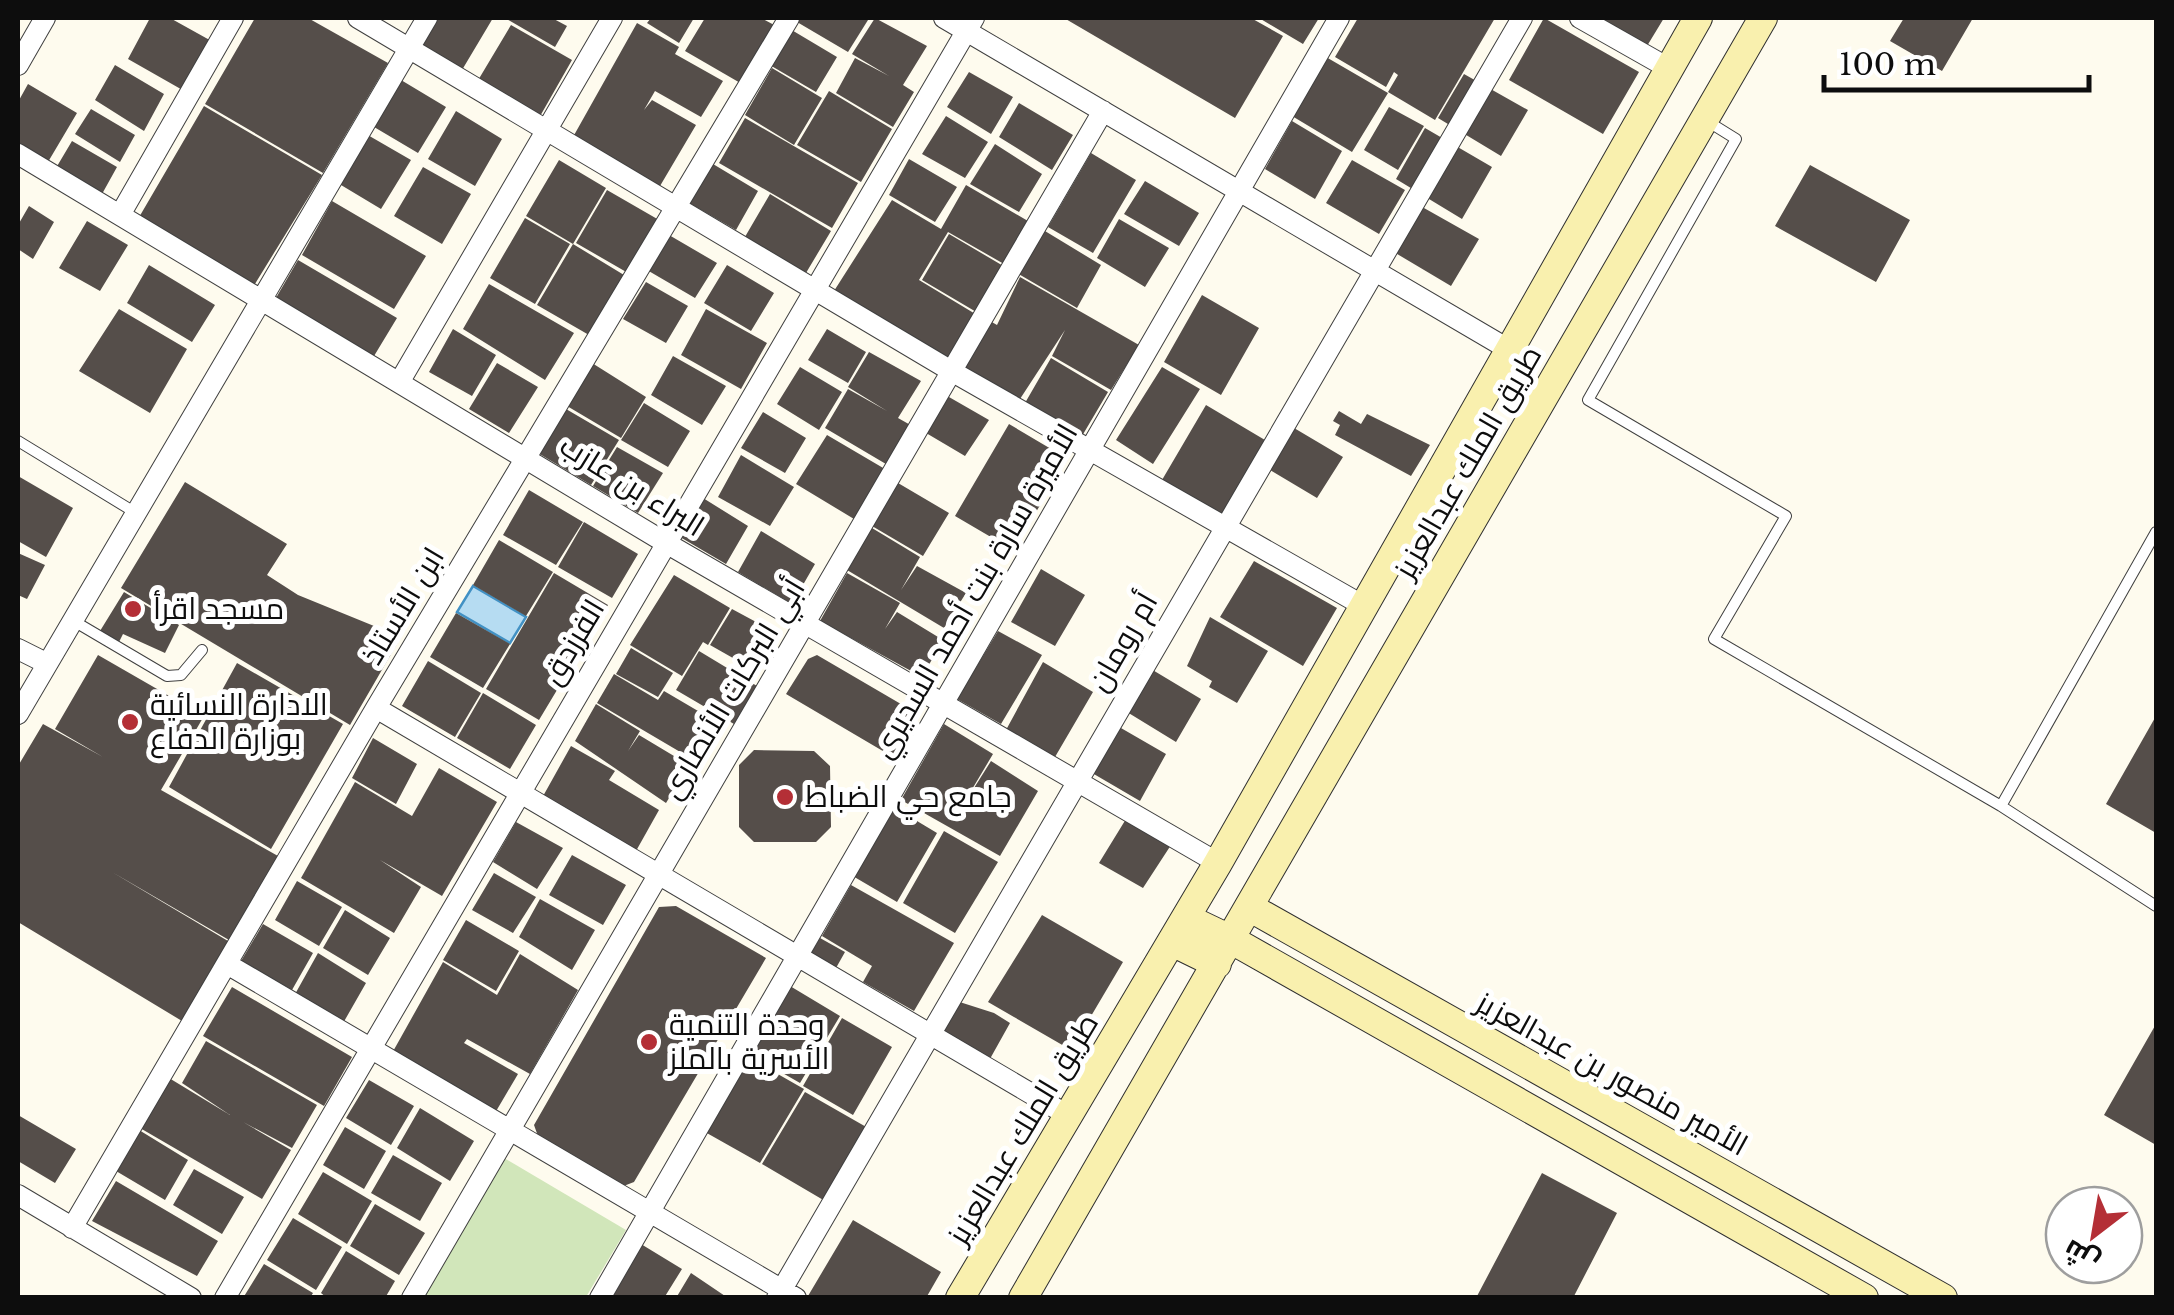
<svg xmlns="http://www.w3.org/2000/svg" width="2174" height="1315" font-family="'Libre Baskerville',Cairo,serif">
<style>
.green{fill:#d1e6ba}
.water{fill:#b6dcf2;stroke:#4291c4;stroke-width:2.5}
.building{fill:#554e4a}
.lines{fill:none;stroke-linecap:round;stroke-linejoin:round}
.lane-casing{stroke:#404040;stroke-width:12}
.street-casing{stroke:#404040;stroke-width:22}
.secondary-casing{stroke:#2f2f2f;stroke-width:30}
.lane{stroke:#fff;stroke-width:10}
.street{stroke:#fff;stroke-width:20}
.secondary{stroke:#f9f0ae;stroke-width:28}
.poi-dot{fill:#b42f36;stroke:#fff;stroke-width:4}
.labels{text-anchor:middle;stroke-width:10;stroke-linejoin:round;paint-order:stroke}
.street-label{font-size:30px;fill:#0d0d0d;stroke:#fff}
.poi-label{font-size:30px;fill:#0d0d0d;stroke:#fff;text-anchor:start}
</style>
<rect width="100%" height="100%" fill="#fefbee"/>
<path class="green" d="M504,1158L626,1230L586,1297L423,1298Z"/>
<path class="water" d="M473,586L526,617L510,643L457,612Z"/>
<path class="building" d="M150,18H170L215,43L186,92L128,59Z
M255,18H308L388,63L323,173L205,104Z
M433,18H493L462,70L418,43Z
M505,18H552L567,26L555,47Z
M651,18H694L679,43L647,23Z
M705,18H761L776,26L742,84L685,51Z
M800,18H864L868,20L848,52L797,22Z
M875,18L927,46L903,85L914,92L893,127L836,93L855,58L889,76L852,54Z
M1064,18H1251L1283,36L1235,118Z
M1259,18H1319L1303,44Z
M1358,18H1495L1435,120L1388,92L1398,75L1394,72L1386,87L1335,57Z
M1544,18L1639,72L1603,134L1509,80Z
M1598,18H1664L1647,46Z
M1904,18H1973L1942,71L1890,41Z
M637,23L679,47L675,54L723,81L701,117L655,91L644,110L652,100L696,125L660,186L573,137Z
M511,25L572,60L539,118L477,82Z
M790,29L837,57L816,92L768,64Z
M1326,57L1388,93L1352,152L1292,116Z
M115,65L164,94L144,131L95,100Z
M772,68L822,98L794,145L745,115Z
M969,72L1013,97L991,134L947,107Z
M1464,74L1528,110L1501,156L1438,118Z
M396,77L446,107L418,153L369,124Z
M28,84L77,113L48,162L18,145V102Z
M829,91L892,129L861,182L797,145Z
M1019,103L1073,135L1052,170L999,137Z
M204,106L322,175L253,287L138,219Z
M1389,107L1424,126L1398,170L1364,150Z
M91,109L135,135L120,162L75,134Z
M456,111L502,139L475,186L428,159Z
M946,116L988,142L965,178L922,154Z
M745,118L858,183L832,228L719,163Z
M1292,121L1342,151L1315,199L1265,169Z
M1425,128L1492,167L1462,219L1396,179Z
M366,134L411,160L381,209L336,182Z
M72,141L117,167L102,194L56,168Z
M995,144L1042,174L1019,212L970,184Z
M1091,153L1136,180L1093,253L1048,227Z
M909,159L957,187L935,222L889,195Z
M559,160L606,188L573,244L526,216Z
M1352,160L1405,190L1379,234L1326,203Z
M708,161L758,191L736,230L684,200Z
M1810,165L1910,220L1876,282L1775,226Z
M423,167L471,194L442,244L394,216Z
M1145,181L1199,213L1179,246L1124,214Z
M966,185L1028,221L1004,264L948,232L919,280L977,315L950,360L834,291L892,200L941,229Z
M607,190L659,220L628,273L576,243Z
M770,194L831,231L803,278L742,242Z
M1408,199L1479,239L1451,286L1382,245Z
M332,201L426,256L394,309L302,255Z
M29,206L54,222L33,259L18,249V225Z
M525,218L570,244L535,304L490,278Z
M1119,219L1169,248L1145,287L1097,258Z
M87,221L128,245L100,291L59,268Z
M1040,228L1101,265L1077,308L1015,272Z
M949,234L1005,267L978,313L922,280Z
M669,235L717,263L695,298L647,270Z
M573,244L624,275L589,335L537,305Z
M298,260L397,318L371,361L273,303Z
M149,265L215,305L192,342L127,303Z
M727,265L774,293L751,331L704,303Z
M1020,277L1139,345L1111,390L1052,356L1065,330L1020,399L963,368L990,321L997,325Z
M646,282L688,306L666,343L623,319Z
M489,284L574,333L545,380L463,329Z
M1202,295L1259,328L1221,395L1164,362Z
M119,309L187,349L150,413L79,371Z
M706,309L767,343L741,389L681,355Z
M453,329L496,355L472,396L429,372Z
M827,329L866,352L848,383L808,360Z
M869,352L921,381L898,418L914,427L891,467L825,428L848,389L887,411L848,387Z
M673,356L726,386L702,425L651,395Z
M1051,358L1108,392L1082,436L1025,403Z
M497,363L538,387L509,433L469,409Z
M592,363L646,397L621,438L567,406Z
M800,367L842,392L819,430L777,404Z
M1162,367L1200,389L1153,464L1116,440Z
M942,393L989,420L965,456L921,430Z
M644,403L690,431L668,467L621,440Z
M1206,405L1270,443L1226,517L1162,480Z
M566,409L619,440L591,485L538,453Z
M1339,411L1361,424L1367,414L1430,445L1411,476L1335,435L1340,425L1333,421Z
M763,412L806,438L785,473L741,448Z
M1009,424L1068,459L1013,550L955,516Z
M1289,425L1343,457L1317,498L1265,467Z
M827,435L890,472L859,522L796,484Z
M617,447L663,473L638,513L593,486Z
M741,455L794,487L770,526L718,497Z
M18,476L73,508L46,557L18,541Z
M185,482L287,544L267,575L298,595L401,637L350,725L121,588Z
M898,483L949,513L923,556L872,526Z
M529,490L583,522L556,565L503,535Z
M703,498L748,526L726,564L680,537Z
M584,522L638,554L612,598L558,567Z
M872,528L920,557L901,590L917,566L966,593L944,628L847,570Z
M761,531L815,564L792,604L738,572Z
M499,540L553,572L526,616L473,585Z
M18,553L45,565L27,599L18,595Z
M1254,561L1337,608L1303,666L1220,617Z
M1041,569L1085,595L1055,646L1011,622Z
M554,573L608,605L539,720L486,689Z
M847,573L900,603L885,629L897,612L943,640L922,677L820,621Z
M674,575L730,608L708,645L703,642L682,676L630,645Z
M124,592L179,625L165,653L123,634L119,642L100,631Z
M732,609L769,629L747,666L710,645Z
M456,613L510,644L483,688L430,657Z
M1210,617L1268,651L1237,703L1209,687L1212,681L1187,666Z
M998,631L1042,655L1001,724L957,699Z
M631,648L673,673L658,697L616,674Z
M699,651L757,686L734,724L676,690Z
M98,655L204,716L161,790L278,856L229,940L112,872L228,941L182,1021L18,922V766L43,724L103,757L55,729Z
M817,655L918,714L893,757L786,694L808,659Z
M428,661L481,693L455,737L402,706Z
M1043,662L1093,692L1055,757L1006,730Z
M237,663L343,724L271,849L169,787Z
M1151,669L1201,699L1176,742L1127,712Z
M614,674L658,700L664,691L710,718L687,756L597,703Z
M483,693L536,725L510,769L457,738Z
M596,704L640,731L628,751L639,735L689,765L666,803L575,741Z
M2156,716V833L2106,804Z
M944,724L993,754L952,823L991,761L1038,791L1000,856L901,800Z
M1114,724L1166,754L1140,801L1087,770Z
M373,738L417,764L396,804L352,778Z
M571,746L615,771L609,780L659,810L636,851L542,798Z
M754,750L814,751L830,766L831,827L816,842H754L739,827V765Z
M439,768L497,802L442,896L380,860L421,887L394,933L301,878L355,782L412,816Z
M892,806L937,833L897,902L851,875Z
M1126,819L1171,845L1143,888L1099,863Z
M516,822L563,848L537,889L493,862Z
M944,831L998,862L955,933L903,903Z
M572,855L626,885L603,925L549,895Z
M494,873L536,897L513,933L472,910Z
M297,881L342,907L319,946L275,920Z
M851,885L954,943L914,1011L863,982L872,966L822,936Z
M540,899L595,930L572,970L519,937Z
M676,906L766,958L634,1182L621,1187L539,1139L534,1125L659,907Z
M345,910L390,938L368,975L323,948Z
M1042,915L1123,962L1071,1050L988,1002Z
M466,920L519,951L496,991L443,960Z
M263,924L313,953L292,990L241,961Z
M820,938L845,952L836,968L811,953Z
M318,953L366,983L342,1025L294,996Z
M520,954L578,990L530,1074L467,1039L464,1043L518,1074L495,1113L391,1055L443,962L497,995Z
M790,986L840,1016L800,1083L751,1055Z
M232,987L352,1057L324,1106L203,1036Z
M944,997L994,1013L1010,1023L986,1066L925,1029Z
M842,1018L892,1047L853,1115L803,1086Z
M2156,1024V1145L2104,1115Z
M206,1041L317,1105L292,1148L243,1122L291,1150L262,1199L140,1128L169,1078L230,1115L182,1083Z
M748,1057L804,1089L760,1163L705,1132Z
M369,1080L414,1106L391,1145L346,1118Z
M805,1092L868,1128L825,1201L762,1164Z
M420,1108L474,1141L450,1181L397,1148Z
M18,1115L76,1149L55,1183L18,1161Z
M345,1127L386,1151L364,1189L323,1165Z
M139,1130L188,1160L165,1200L116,1171Z
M393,1155L442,1183L420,1221L371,1193Z
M194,1169L244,1197L222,1234L173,1205Z
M323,1172L372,1201L347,1244L298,1214Z
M1542,1173L1617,1213L1573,1298H1476Z
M116,1181L218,1241L197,1276L92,1221Z
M375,1204L425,1233L399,1275L350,1246Z
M293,1218L342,1247L316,1290L267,1260Z
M853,1220L941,1272L926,1298L808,1296Z
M636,1241L682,1269L664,1298H603Z
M346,1251L395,1281L385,1298H327L321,1293Z
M264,1264L313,1293L310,1298H243Z
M691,1273L728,1298H676Z"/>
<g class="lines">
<g class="lane-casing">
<path id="lane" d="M1707,121L1736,139L1588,400L1786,516L1714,639L2001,806L2156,906
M18,441L136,513
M72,620L167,676L181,675L202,650
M2001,806L2156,532"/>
</g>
<g class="street-casing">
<path id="street" d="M358,18L953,372L1362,605
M944,18L1508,349
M1580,18L1670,69
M18,65L45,18
M18,154L666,543L1218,863
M120,215L233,18
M400,381L612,18
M18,649L46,663
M376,708L1069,1116
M18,714L427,18
M227,964L796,1298
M18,1195L191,1298
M72,1228L376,708L789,18
M225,1298L974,18
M412,1298L1103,111
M600,1298L1339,18
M777,1298L1522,18"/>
</g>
<g class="secondary-casing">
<path id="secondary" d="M1249,907L1943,1298
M1186,918L1230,939L1763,18
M1172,942L1217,964
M960,1298L1218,863L1698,18
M1023,1298L1230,939L1864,1298"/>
</g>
<use href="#lane" class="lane"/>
<use href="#street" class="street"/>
<use href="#secondary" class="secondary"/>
</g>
<g class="poi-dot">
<circle cx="133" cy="609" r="10"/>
<circle cx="130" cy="722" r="10"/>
<circle cx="785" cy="797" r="10"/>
<circle cx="649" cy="1042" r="10"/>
</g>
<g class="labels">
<g class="street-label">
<text transform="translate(1468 462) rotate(-60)" y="10">طريق الملك عبدالعزيز</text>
<text transform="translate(632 486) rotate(32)" y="10">البراء بن عازب</text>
<text transform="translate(975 591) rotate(-60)" y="10">الأميرة سارة بنت أحمد السديري</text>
<text transform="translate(403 606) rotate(-59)" y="10">ابن الأستاذ</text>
<text transform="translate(573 642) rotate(-59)" y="10">الفرزدق</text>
<text transform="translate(1123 642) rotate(-60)" y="10">أم رومان</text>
<text transform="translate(733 689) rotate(-59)" y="10">أبي البركات الأنصاري</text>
<text transform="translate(1612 1074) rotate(29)" y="10">الأمير منصور بن عبدالعزيز</text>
<text transform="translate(1023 1129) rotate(-59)" y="10">طريق الملك عبدالعزيز</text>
</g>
<g class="poi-label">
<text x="153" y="619">مسجد اقرأ</text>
<text x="150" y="715">الادارة النسائية<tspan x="150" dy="34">بوزارة الدفاع</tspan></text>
<text x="805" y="807">جامع حي الضباط</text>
<text x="669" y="1035">وحدة التنمية<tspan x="669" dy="34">الأسرية بالملز</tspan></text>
</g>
</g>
<rect width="2174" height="1315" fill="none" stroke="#0d0d0d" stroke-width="40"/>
<g transform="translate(2094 1235) rotate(211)"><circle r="48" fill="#ffffff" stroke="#9e9e9e" stroke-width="2.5"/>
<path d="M0-8L18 38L0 25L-18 38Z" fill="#b42f36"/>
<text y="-15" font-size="28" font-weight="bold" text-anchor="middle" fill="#0d0d0d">ش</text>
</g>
<path d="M1824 75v15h265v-15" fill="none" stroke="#0d0d0d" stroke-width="5"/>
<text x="1839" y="75" font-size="30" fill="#0d0d0d" stroke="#ffffff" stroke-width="8" paint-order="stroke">100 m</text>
</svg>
